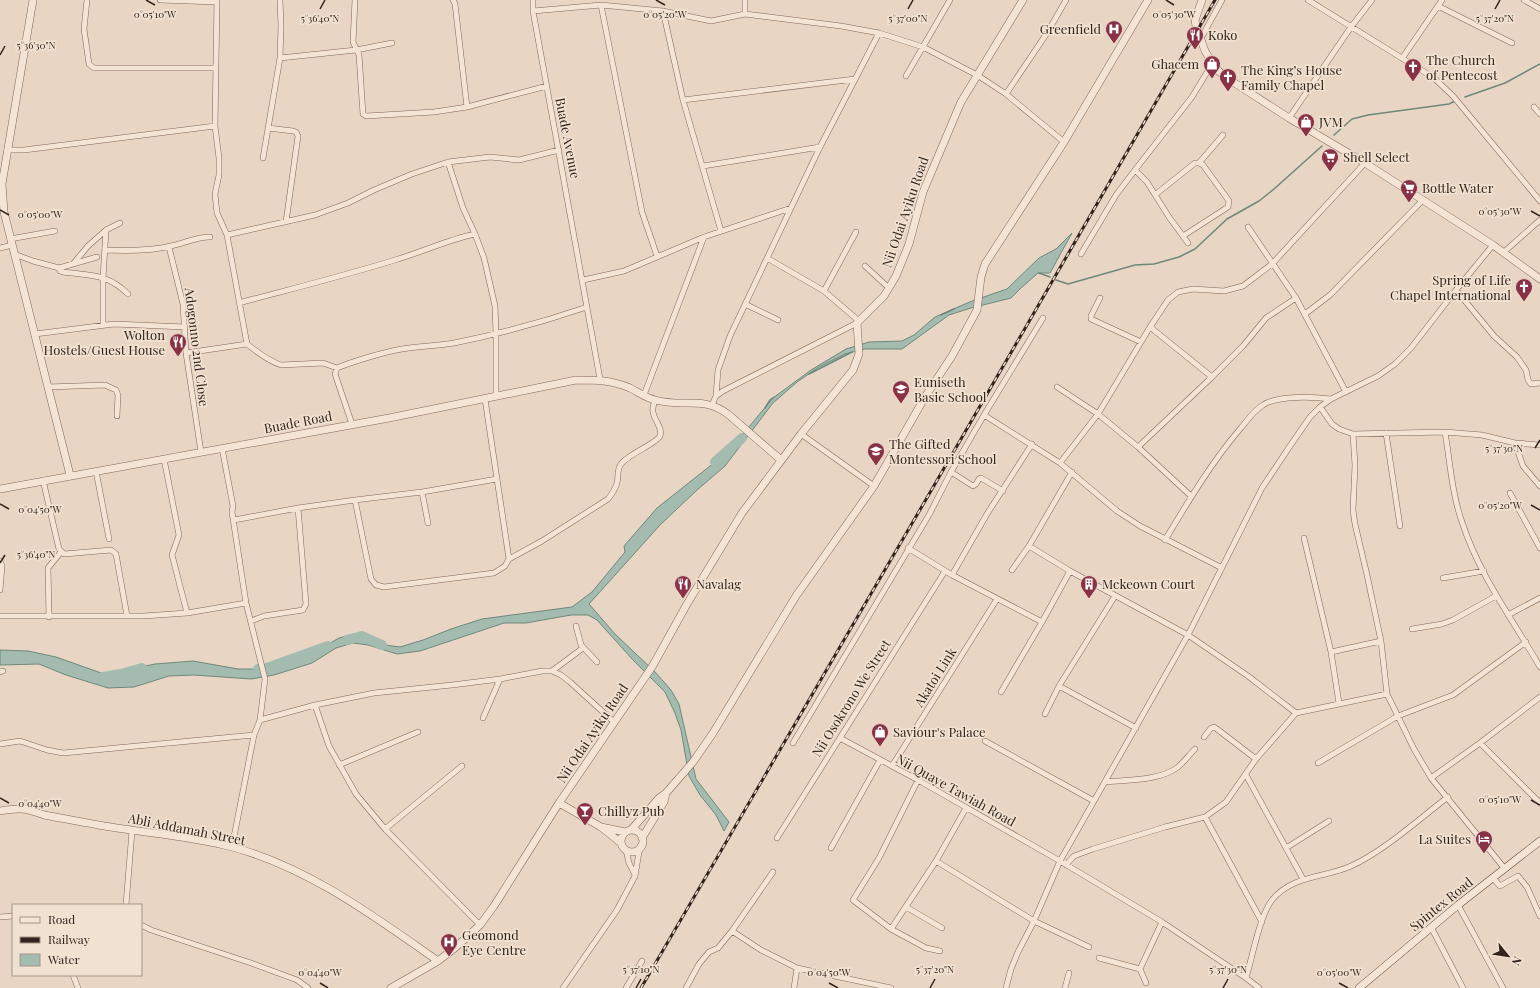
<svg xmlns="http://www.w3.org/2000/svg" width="1540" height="988" font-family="'Playfair Display',serif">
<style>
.water{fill:#a4bcb0;stroke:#6d897b}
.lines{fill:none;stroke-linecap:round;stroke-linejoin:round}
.stream{stroke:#6d897b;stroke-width:1.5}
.river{stroke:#a4bcb0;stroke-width:10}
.minor-casing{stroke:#81675c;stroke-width:6}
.tertiary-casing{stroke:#81675c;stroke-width:8}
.secondary-casing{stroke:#62493f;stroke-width:8}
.minor{stroke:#f4e4d5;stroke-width:5}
.tertiary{stroke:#f4e4d5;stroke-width:7}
.secondary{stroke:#f4e4d5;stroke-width:7}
.rail-casing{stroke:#32231e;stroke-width:3}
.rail{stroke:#f1e1d1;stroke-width:1.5;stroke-dasharray:4.5;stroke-linecap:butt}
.ticks{fill:none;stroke:#32231e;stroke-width:1.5}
.labels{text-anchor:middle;stroke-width:3.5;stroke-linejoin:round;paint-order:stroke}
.poi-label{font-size:13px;fill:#32231e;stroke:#f1e1d1;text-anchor:start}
.street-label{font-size:13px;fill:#32231e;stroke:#f1e1d1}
.ticks-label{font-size:10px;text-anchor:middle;fill:#32231e;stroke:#f1e1d1;stroke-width:3.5;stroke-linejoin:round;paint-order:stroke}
</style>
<rect width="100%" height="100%" fill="#e8d5c3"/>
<path class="water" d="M1072,233L1050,273H1038L1021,288L1011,298L971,308L949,315L902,349H865L845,354L819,367L797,382L773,403L725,466L697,490L660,525L589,604L615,634L655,672L671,690L679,704L696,779L729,822L724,831L716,815L700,795L689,776L681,730L675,713L665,692L633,660L597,620L588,615H571L526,623H504L420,651L397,654L368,645L353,643L336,648L312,663L274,675L251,679L194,675L169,676L134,687L108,688L66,675L39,664L0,665V650L28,651L56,657L104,674L121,676L136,668L155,664L193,661L238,669H253L276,666L301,660L339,638L353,634L385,645L400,647L423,640L451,629L482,619L572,607L592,592L625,552L624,546L657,508L729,451L773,398L811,370L846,349L869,342L902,341L914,335L935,317L972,301L1007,289L1039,258L1056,249Z"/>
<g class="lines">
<path class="stream" d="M1465,97L1505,83L1540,64
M1334,135L1352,119L1368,115L1449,104L1455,101
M1039,273L1050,277
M1056,280L1068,284L1135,265L1154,264L1179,257L1195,249L1227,219L1259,201L1274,189L1322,146
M941,315L954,309
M809,374L852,352
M765,408L770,400L774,397"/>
<path class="river" d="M715,462L742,438
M347,640L362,636L382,645
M258,669L267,668L328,646
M103,677L121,674L142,668"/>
<g class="minor-casing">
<path id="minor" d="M87,0L84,29L89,64L94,68H216
M160,0L217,2
M217,0L215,126L219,158V175L215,194L217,213L227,235L247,344C257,352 269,361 281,365L323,363L337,368C354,361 384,352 402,349C419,346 436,346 454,343C499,334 543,322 587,307
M355,0L353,42L359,55L363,114L366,116L434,112L467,107L547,86
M453,0L455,4L467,107
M533,0V11L600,379
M1308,0L1434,78L1453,96L1540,201
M1524,0L1540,9
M601,5L642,212L657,256
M1438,6L1512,43
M533,11L601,5L663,11L711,21L745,14L841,26L879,33L923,47L977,75L1006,94L1064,142
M663,11L683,100L721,231
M745,14V0
M1200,40L1222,0
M1403,57L1442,0
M280,58L356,50L392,43
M906,76L950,0
M1006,94L1047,33L1066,0
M683,100L855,79
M1534,107L1540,114
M1289,118L1351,27L1372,0
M268,128L293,131L296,132L298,136L286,222
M7,150H24L215,126
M263,158L280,58L281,26L280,0
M448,162L463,208L475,234L484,258L495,306L496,334V397
M1199,163L1223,135
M703,166L820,147
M1156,194L1195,163H1199L1203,165L1229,201L1228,207L1183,236
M1248,227L1296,298L1346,392
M227,235L315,215L348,203L374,190L412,174L448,162L490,157L519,160L559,150
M10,239L55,231
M1188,243L1169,217L1147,182L1135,170L1192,97L1212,64
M169,247L183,304L186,353L201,452
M0,248L12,245
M106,250C127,251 150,251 171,246C184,243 197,237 210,237
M1504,252L1540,220
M14,254L33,261L59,268L97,257
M1081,254L1116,195L1135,170
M767,258L824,291L859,321
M73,264L88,246L106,230
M865,266L889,288
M59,268L60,271L63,272C90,276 107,273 128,294
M583,280L624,271L704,237L791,208
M1456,290L1494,336L1517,357L1526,370L1528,380L1531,384L1540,383
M824,291L856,232
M1100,298L1091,316V319L1141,342
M239,303C291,289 343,276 395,260C422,252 447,240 475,234
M745,304L778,320
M1305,314L1330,295L1423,200
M103,325V278L106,230L120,223
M1150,327L1212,377
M35,334L114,324L185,327
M186,353L247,344
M337,368L335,374L352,424
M48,387L105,385L116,390L118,395L117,416
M1057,387L1098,414L1138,447L1191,496
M644,395L704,237
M716,396L718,370L730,336L820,147L879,33
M485,399L509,559
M712,405L716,396L723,391L857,323
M1320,407L1332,424L1339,429L1353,434L1445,432L1482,435L1515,443L1540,445
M984,415L1060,463L1117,511L1140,526L1222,568
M1445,432C1450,462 1452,494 1462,522C1479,575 1513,620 1540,667
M1386,433L1400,526
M801,434L874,486
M1353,434L1355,465L1353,510L1355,524L1367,575L1381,641L1387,694L1414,749L1431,778L1505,869
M1515,443L1523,466L1540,486
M1138,447L1212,377L1243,346L1266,318L1296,298
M222,448L233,506L232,512L246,603L265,679L260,720L254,735L232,847
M164,459L179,535L172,555L187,613
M1060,463L1098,414L1150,327L1168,300L1178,292L1193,289L1224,291L1243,286L1272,264L1365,163
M96,471L109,539
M951,472L973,486L976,484L979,479L981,478L1003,491
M43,480L59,549L64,554L111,550L116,554L127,616
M422,492L428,523
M1510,493L1540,548
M355,500L371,579L376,585L384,587L494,573L505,566L509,559L542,541L608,499C612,494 615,490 617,483C619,476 616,469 622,463C629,454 657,443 660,436C663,428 654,420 653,412C652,408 654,404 655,400
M234,520L298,508L355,500L422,492L497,479
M1304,538L1331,652L1339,703
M1165,540C1188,502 1211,463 1240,429C1247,421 1253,411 1263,405C1278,395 1314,397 1331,399
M1029,546L1070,571L1188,635L1248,676L1296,713
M908,548L952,575L1042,622
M0,561L2,566L0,590
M1012,570L1029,546L1072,472
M952,575L987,514L1032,444
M1443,578L1484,571
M1508,615L1540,598
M0,616H144L187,613L246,603
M49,617L48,568L61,552
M251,621L264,616L303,610L306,604L298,508
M576,626L581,645L597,662
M1412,629L1442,624L1453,620L1496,596
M1331,652L1381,641
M552,671L583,648
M0,672L3,671
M1059,686L1136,728
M1001,692L1042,622L1070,571
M315,705L329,746L356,794L385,829L480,925
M1045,714L1059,686L1115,596
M483,718L500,679
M260,720L315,705L374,693L452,685L500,679L542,671H552L561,675L570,682L614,722
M1204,737L1211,728L1214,727L1217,729L1256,759
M840,738L918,780L1060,861L1162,922L1246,978L1259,988
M985,741L1094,801
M793,743L929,515L951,472L984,415L1043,318
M1480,743L1540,803
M0,744L20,741L47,750L63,753L254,735
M1318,763L1398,716L1453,695L1526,642
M339,765L418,732
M892,766L997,599
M1246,775L1303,879
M1431,778L1480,743L1540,697
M918,780L879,858L853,900L891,929L926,948L940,951
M1105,782C1126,780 1160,781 1178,767C1184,762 1189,755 1195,749
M1205,817L1262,922
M385,829L462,766
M777,838L945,571
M831,848L880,760
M1286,848L1329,821
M626,850L629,863L635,875
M936,861L1034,921L1089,947
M1066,865L1074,856L1093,849L1165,827L1205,817L1226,802L1256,759L1296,713L1387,694
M1493,878L1500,886L1518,876L1527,887L1540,916
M126,905L132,831
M1458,905L1503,988
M906,907L942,928
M0,917L13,916
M141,925L151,930L251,963L297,980L308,988
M1431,927L1463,988
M891,929L936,861L966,808
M732,931L761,950L797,968L891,988
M1099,958L1140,969
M73,975L78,988
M1246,978C1252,958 1260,915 1272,900C1292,875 1325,878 1351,866C1384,851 1419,819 1448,797
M1146,983L1140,969L1162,922
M563,988L617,910L635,876L640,846
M626,988L642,961
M686,988L699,964L709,952L718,948L732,931L773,872
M794,988L797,968
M1006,988L1011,969L1018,952L1034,921L1060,861L1188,635L1262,488L1290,446L1310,417L1320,407L1331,399L1378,376L1395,364L1411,348L1456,290L1493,245
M1065,988L1069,973"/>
</g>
<g class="tertiary-casing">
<path id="tertiary" d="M33,0L2,184L4,212L70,475
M1202,0L1195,20L1196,26L1205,51L1216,69L1230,80L1289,118L1365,163L1493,245L1540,279
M0,489L389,418L576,380C597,380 611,380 630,388C638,392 646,398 655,400C683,408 704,395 729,415L781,460
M559,803L601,827L621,843
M0,811C6,810 12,809 18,809C27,808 36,812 44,815C64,819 84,822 104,826C146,833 191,836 232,847C308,867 375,917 438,961
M601,827L625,832
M631,830L659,798L666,793L693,762L713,733L796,596L874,486L925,397L952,356L977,310L981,277L985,264L1064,142L1148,0
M621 841a11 11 0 1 1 22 0a11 11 0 1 1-22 0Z
M642,838L664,802L666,793
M391,988L438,961L456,947L480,925L494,906L559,803L652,667L687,604L742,513L801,434L853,370L859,354L857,323L884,296L896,276L909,244L923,192L961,102L1023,0"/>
</g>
<g class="secondary-casing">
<path id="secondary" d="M1359,988L1458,905L1540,841"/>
</g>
<use href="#minor" class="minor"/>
<use href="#tertiary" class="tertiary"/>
<use href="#secondary" class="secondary"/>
<g class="rail-casing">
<path id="rail" d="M641,988L928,496L1215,0"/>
</g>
<use href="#rail" class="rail"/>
</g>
<path class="ticks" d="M146,0L155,5M656,0L665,5M1166,0L1174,5M320,9L325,0M908,9L913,0M1495,9L1500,0M0,55L5,46M0,210L9,215M1531,211L1540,216M1535,448L1540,440M0,504L9,509M1531,505L1540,510M0,563L5,555M0,798L9,803M1531,800L1540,805M320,983L328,988M829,983L838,988M1339,983L1348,988M636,988L641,979M930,988L935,979M1223,988L1228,979"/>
<defs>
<g id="hospital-pin" transform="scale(0.9)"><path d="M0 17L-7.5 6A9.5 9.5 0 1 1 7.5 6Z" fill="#893246" stroke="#f1e1d1"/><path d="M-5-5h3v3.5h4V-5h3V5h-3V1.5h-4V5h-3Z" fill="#fff"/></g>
<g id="restaurant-pin" transform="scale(0.9)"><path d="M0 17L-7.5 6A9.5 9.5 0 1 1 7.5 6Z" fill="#893246" stroke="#f1e1d1"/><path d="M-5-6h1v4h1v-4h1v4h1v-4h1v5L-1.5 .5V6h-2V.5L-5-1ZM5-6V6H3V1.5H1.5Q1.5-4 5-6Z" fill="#fff"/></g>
<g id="shop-pin" transform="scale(0.9)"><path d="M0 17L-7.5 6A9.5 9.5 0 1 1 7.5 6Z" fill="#893246" stroke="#f1e1d1"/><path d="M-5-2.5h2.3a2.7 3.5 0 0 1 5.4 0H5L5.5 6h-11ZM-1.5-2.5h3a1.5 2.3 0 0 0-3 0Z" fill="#fff"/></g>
<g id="church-pin" transform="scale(0.9)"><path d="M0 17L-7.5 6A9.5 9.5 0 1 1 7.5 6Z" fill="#893246" stroke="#f1e1d1"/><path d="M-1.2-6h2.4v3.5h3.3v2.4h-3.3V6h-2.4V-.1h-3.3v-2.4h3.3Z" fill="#fff"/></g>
<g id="supermarket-pin" transform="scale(0.9)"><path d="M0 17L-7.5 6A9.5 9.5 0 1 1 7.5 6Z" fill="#893246" stroke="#f1e1d1"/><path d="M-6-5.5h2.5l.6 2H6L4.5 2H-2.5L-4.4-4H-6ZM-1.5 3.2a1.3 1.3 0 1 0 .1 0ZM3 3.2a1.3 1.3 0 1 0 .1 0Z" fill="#fff"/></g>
<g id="school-pin" transform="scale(0.9)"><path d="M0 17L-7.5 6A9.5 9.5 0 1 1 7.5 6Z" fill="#893246" stroke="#f1e1d1"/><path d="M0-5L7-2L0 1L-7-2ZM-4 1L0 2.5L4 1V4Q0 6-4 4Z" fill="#fff"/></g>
<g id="building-pin" transform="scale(0.9)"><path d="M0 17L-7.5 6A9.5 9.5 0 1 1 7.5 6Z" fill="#893246" stroke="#f1e1d1"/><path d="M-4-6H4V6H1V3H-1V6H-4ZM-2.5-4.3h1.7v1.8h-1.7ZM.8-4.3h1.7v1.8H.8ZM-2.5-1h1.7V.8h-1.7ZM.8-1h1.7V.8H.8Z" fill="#fff"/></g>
<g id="bar-pin" transform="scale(0.9)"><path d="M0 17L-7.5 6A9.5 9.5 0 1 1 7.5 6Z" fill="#893246" stroke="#f1e1d1"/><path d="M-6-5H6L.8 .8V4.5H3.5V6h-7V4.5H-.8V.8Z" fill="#fff"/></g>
<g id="hotel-pin" transform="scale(0.9)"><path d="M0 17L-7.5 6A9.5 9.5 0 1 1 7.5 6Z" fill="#893246" stroke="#f1e1d1"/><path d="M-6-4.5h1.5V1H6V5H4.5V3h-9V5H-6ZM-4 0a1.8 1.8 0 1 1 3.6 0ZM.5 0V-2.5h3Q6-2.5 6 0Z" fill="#fff"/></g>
</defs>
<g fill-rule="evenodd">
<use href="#hospital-pin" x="1114" y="29"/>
<use href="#restaurant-pin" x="1195" y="35"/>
<use href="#shop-pin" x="1212" y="64"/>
<use href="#church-pin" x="1413" y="67"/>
<use href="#church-pin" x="1228" y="77"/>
<use href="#shop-pin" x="1306" y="122"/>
<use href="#supermarket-pin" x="1330" y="157"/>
<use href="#supermarket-pin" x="1409" y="188"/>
<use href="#church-pin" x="1524" y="287"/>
<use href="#restaurant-pin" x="178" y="342"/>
<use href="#school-pin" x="901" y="389"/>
<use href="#school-pin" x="876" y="451"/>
<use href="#restaurant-pin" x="683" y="584"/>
<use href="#building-pin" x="1089" y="584"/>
<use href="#shop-pin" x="880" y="732"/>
<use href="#bar-pin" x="585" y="811"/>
<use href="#hotel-pin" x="1484" y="839"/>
<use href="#hospital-pin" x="449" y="942"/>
</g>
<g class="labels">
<g class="poi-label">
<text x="1101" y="34" text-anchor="end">Greenfield</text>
<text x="1208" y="40">Koko</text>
<text x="1426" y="65">The Church<tspan x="1426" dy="15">of Pentecost</tspan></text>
<text x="1199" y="69" text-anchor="end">Ghacem</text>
<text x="1241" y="75">The King’s House<tspan x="1241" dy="15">Family Chapel</tspan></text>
<text x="1319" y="127">JVM</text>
<text x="1343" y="162">Shell Select</text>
<text x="1422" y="193">Bottle Water</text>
<text x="1511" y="285" text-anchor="end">Spring of Life<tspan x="1511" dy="15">Chapel International</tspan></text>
<text x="165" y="340" text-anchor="end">Wolton<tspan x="165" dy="15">Hostels/Guest House</tspan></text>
<text x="914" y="387">Euniseth<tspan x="914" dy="15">Basic School</tspan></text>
<text x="889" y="449">The Gifted<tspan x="889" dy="15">Montessori School</tspan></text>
<text x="696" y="589">Navalag</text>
<text x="1102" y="589">Mckeown Court</text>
<text x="893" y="737">Saviour's Palace</text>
<text x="598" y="816">Chillyz Pub</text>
<text x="1471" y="844" text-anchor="end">La Suites</text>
<text x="462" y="940">Geomond<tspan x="462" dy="15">Eye Centre</tspan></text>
</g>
<g class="street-label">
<text transform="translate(568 138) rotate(79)" y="5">Buade Avenue</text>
<text transform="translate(905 212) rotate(-71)" y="5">Nii Odai Ayiku Road</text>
<text transform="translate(197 347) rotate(83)" y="5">Adogonno 2nd Close</text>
<text transform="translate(298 422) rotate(-11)" y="5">Buade Road</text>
<text transform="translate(935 677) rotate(-58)" y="5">Akatoi Link</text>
<text transform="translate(851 698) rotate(-58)" y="5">Nii Osokrono We Street</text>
<text transform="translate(592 733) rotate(-56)" y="5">Nii Odai Ayiku Road</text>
<text transform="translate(956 790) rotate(29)" y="5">Nii Quaye Tawiah Road</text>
<text transform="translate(187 829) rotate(11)" y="5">Abli Addamah Street</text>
<text transform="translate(1441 904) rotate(-39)" y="5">Spintex Road</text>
</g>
</g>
<g class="ticks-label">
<text x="155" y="18">0°05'10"W</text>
<text x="665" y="18">0°05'20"W</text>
<text x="1174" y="18">0°05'30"W</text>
<text x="320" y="22">5°36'40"N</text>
<text x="908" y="22">5°37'00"N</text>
<text x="1495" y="22">5°37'20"N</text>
<text x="36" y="49">5°36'30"N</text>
<text x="1500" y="215">0°05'30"W</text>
<text x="40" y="218">0°05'00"W</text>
<text x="1504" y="452">5°37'30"N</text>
<text x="1500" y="509">0°05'20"W</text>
<text x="40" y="513">0°04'50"W</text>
<text x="36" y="558">5°36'40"N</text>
<text x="1500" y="803">0°05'10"W</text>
<text x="40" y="807">0°04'40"W</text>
<text x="641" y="973">5°37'10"N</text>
<text x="935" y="973">5°37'20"N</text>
<text x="1228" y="973">5°37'30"N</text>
<text x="320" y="976">0°04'40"W</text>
<text x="829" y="976">0°04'50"W</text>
<text x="1339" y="976">0°05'00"W</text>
</g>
<rect x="12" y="904" width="130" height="72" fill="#f1e1d1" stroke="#a59589"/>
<rect x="20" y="917" width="20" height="6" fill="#f4e4d5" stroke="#a59589"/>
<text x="48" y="924" font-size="12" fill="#32231e">Road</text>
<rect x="20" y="937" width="20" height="6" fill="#32231e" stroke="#a59589"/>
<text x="48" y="944" font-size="12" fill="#32231e">Railway</text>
<rect x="20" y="954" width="20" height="12" fill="#a4bcb0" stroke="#a59589"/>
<text x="48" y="964" font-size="12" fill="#32231e">Water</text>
<g transform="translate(1508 956) rotate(120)" stroke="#f1e1d1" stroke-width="3" paint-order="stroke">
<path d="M0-3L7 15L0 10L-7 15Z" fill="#32231e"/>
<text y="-6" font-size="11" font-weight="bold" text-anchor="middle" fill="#32231e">N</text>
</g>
</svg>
